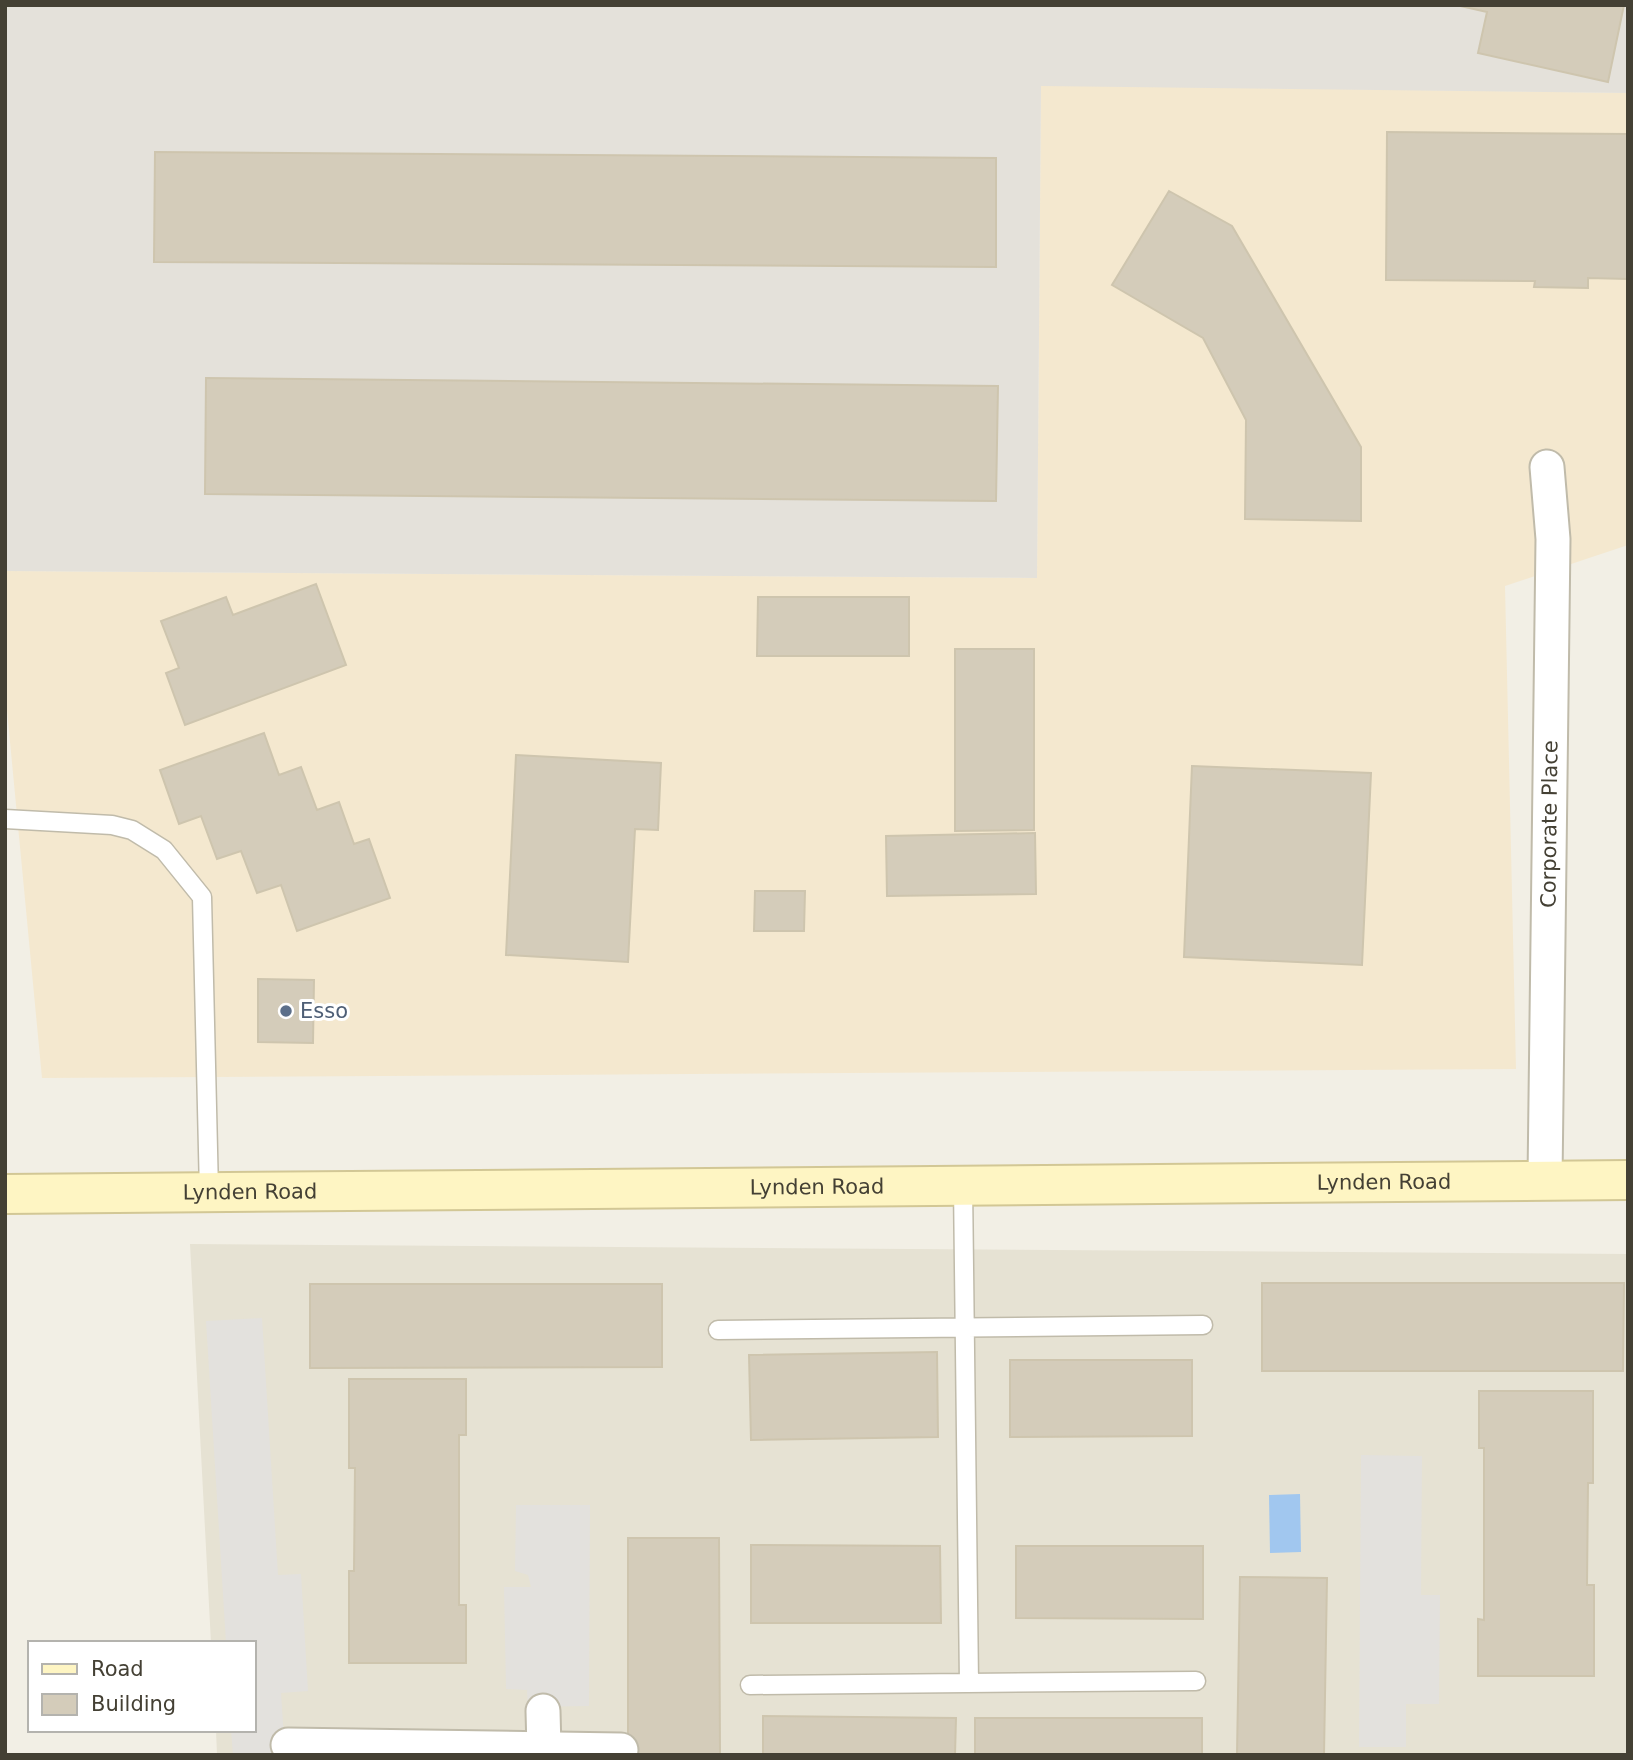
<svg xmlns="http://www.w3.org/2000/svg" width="1633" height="1760" font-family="'DejaVu Sans',sans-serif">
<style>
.residential{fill:#e6e2d3}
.commercial{fill:#f4e8cf}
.industrial{fill:#e4e1da}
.parking{fill:#e3e1dd}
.water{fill:#a1c7ef}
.building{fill:#d4ccba;stroke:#cec5ae;stroke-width:2}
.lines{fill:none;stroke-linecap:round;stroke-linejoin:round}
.lane-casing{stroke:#c0bbaa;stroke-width:21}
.street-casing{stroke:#c0bbaa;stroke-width:37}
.secondary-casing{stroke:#d2c795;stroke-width:42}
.lane{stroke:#fff;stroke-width:18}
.street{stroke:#fff;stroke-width:33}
.secondary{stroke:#fef5c3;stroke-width:38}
.service-dot{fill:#5c6f8a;stroke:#fff;stroke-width:2.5}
.labels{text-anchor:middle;stroke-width:6;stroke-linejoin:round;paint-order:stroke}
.street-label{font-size:21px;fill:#444034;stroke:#fff}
.service-label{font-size:21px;fill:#4e5e75;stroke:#fff;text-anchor:start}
</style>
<rect width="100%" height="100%" fill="#f2efe5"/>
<path class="residential" d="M190,1244L1628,1254V1755H217L216,1730H254V1643H211Z"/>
<path class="commercial" d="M1041,85L1628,93V545L1505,586L1516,1069L42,1078L5,689V571L1037,578Z"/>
<path class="industrial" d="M5,5H1628V93L1041,86L1037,578L5,571Z"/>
<path class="parking" d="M262,1318L278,1575L301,1574L308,1691L281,1693L285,1755H233L231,1730H254V1643H226L206,1321Z
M1361,1455L1422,1456L1421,1595H1440L1439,1704H1406V1747H1359Z
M516,1505H590L589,1706L528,1707L527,1690L506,1689L504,1587H531L528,1575L515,1571Z"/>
<path class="water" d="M1300,1494L1301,1552L1270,1553L1269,1495Z"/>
<path class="building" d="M1456,5H1624L1608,82L1478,53L1487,12Z
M1387,132L1628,134V279L1588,278V288L1534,287L1535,281L1386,280Z
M155,152L996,158V267L154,262Z
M1169,191L1232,226L1361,447V521L1245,519L1246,420L1203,338L1112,285Z
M206,378L998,386L996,501L205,494Z
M316,584L346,665L185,725L166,673L179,668L161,621L226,597L233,615Z
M758,597H909V656H757Z
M955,649H1034V830L955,831Z
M264,733L279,775L301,767L317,810L339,802L354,844L369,839L390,898L297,931L281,885L257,893L241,851L217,859L201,816L179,824L160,770Z
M516,755L661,763L658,830L635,829L628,962L506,955Z
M1192,766L1371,773L1362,965L1184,957Z
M1035,833L1036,894L887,896L886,836Z
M755,891H805L804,931H754Z
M258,979L314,980L313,1043L258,1042Z
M1262,1283H1624L1623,1371H1262Z
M310,1284H662V1367L310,1368Z
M937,1352L938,1437L751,1440L749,1355Z
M1010,1360H1192V1436L1010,1437Z
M349,1379H466V1435H459V1605H466V1663H349V1571H354L355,1468H349Z
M1479,1391H1593V1483H1588L1587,1585H1594V1676H1478V1619L1484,1620V1448H1479Z
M628,1538H719L720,1755H628Z
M751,1545L940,1546L941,1623H751Z
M1016,1546H1203V1619L1016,1618Z
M1240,1577L1327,1578L1324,1755H1237Z
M763,1716L956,1718L955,1755H763Z
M975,1718H1202V1755H975Z"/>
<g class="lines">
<g class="lane-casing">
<path id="lane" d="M5,819L112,825L132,830L164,850L202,897L209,1192
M963,1185L969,1683
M718,1330L1203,1325
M750,1685L1196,1681"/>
</g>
<g class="street-casing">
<g id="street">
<path id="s1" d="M1545,1179L1553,539L1547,467"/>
<path d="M543,1711L544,1749"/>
<path d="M288,1745L621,1750"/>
</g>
</g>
<g class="secondary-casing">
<g id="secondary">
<path id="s2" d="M5,1194L1628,1180"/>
</g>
</g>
<use href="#lane" class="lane"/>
<use href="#street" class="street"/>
<use href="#secondary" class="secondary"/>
</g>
<circle class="service-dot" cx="286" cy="1011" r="7"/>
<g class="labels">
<g class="street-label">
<text dy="7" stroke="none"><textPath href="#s1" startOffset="355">Corporate Place</textPath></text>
<text dy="7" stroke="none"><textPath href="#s2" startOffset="1379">Lynden Road</textPath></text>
<text dy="7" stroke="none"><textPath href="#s2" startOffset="812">Lynden Road</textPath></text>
<text dy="7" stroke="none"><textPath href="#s2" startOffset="245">Lynden Road</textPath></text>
</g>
<g class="service-label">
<text x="300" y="1018">Esso</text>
</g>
</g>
<rect width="1633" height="1760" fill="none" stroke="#444034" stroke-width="14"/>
<rect x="28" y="1641" width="228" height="91" fill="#ffffff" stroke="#b4b3ae" stroke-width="2"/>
<rect x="42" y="1664" width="35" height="10" fill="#fef5c3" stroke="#b4b3ae" stroke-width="2"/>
<text x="91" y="1676" font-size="21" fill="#444034">Road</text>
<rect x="42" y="1694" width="35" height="21" fill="#d4ccba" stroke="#b4b3ae" stroke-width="2"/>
<text x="91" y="1711" font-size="21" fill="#444034">Building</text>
</svg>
